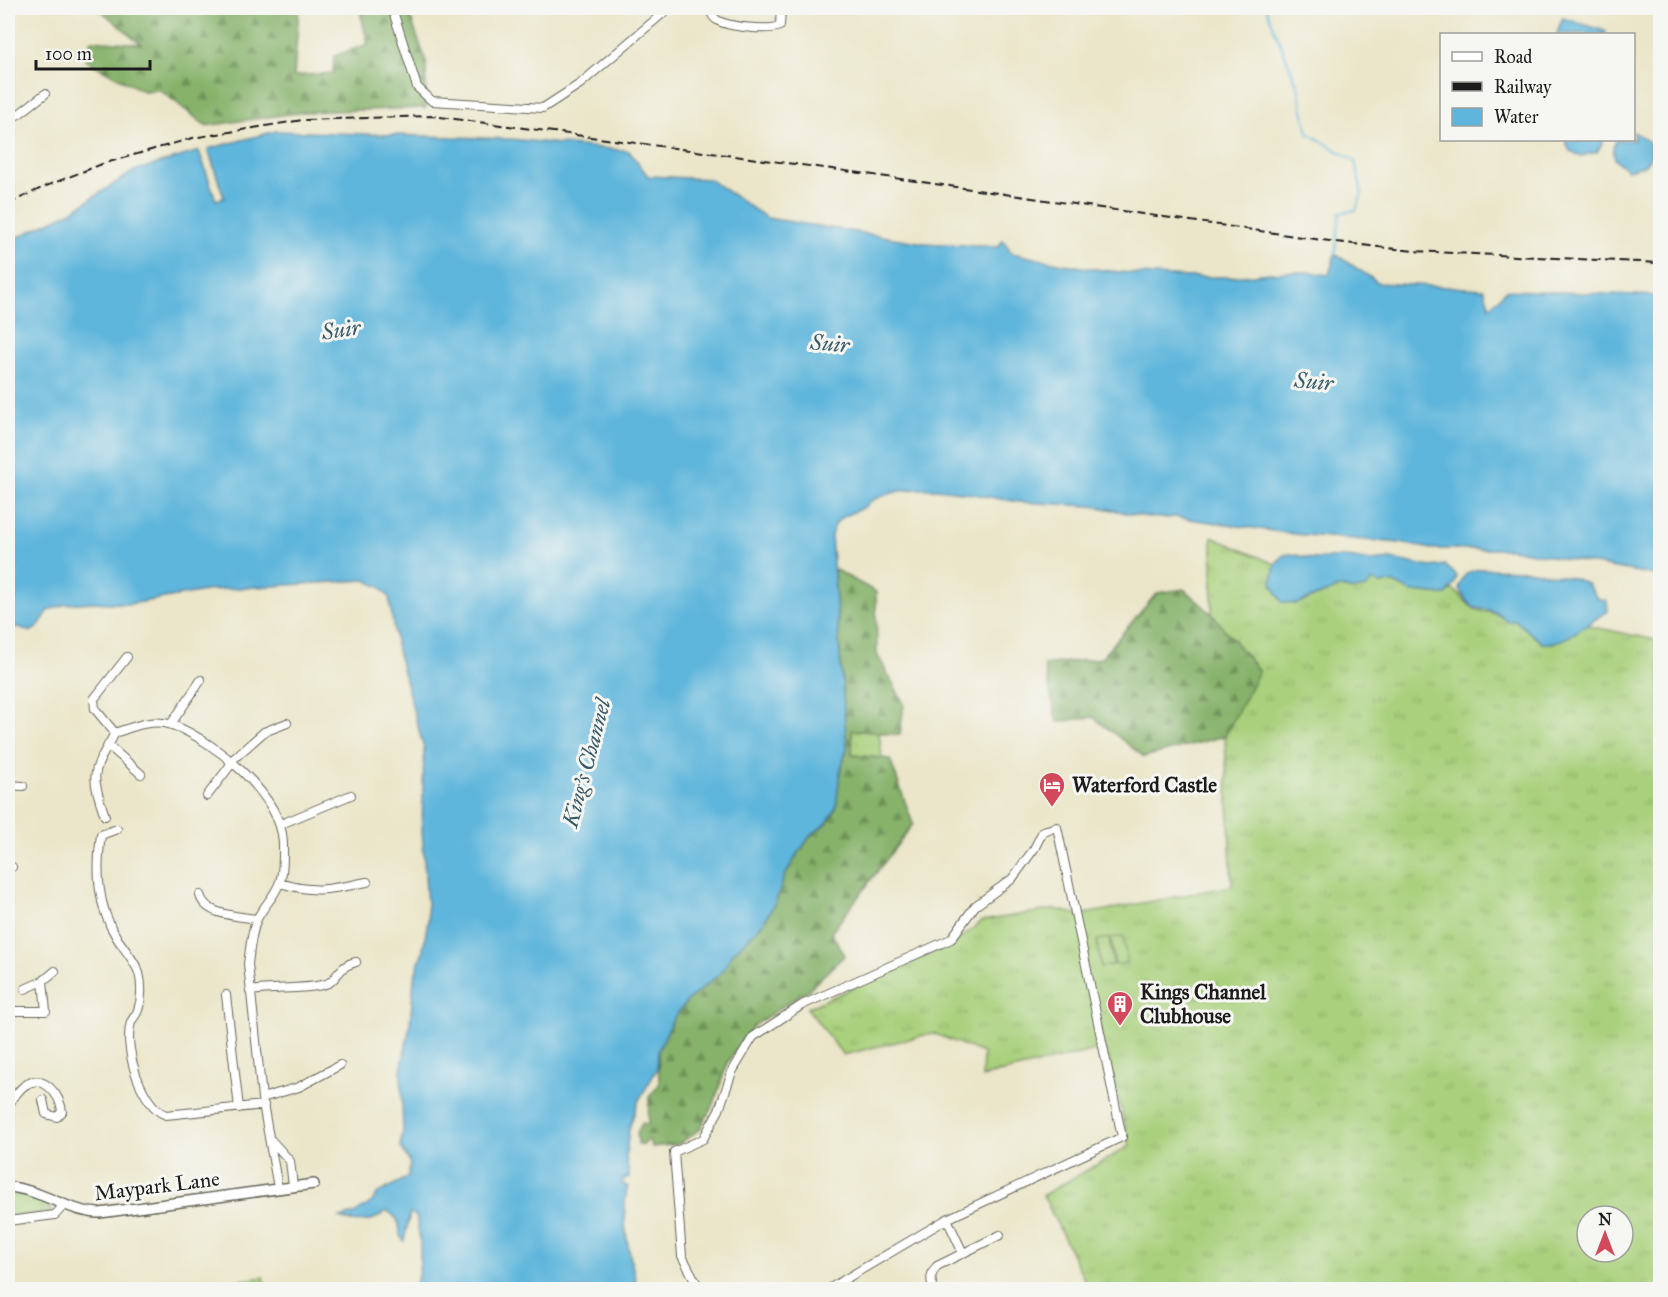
<svg xmlns="http://www.w3.org/2000/svg" width="1668" height="1297" font-family="'IM FELL Great Primer',serif">
<style>
.grass{fill:url(#grass-tufts);stroke:#62764c;stroke-width:1.5;fill-rule:evenodd}
.forest{fill:url(#forest-firs);stroke:#516744;stroke-width:1.5}
.garden{fill:#a9d07b;stroke:#62764c;stroke-width:1.5}
.water{fill:#5fb6dc;stroke:#3e697c;stroke-width:1.5}
.lines{fill:none;stroke-linecap:round;stroke-linejoin:round}
.stream{stroke:#5fb6dc;stroke-width:2}
.minor-casing{stroke:#646359;stroke-width:10}
.tertiary-casing{stroke:#646359;stroke-width:12}
.minor{stroke:#fff;stroke-width:8}
.tertiary{stroke:#fff;stroke-width:9}
.rail{stroke:#1c1c1c;stroke-width:2;stroke-dasharray:9 4.5;stroke-linecap:butt}
.labels{text-anchor:middle;stroke-width:6;stroke-linejoin:round;paint-order:stroke}
.poi-label{font-size:21px;font-weight:bold;fill:#1c1c1c;stroke:#f6f6f2;text-anchor:start}
.street-label{font-size:21px;fill:#1c1c1c;stroke:#f6f6f2}
.water-label{font-size:22px;font-style:italic;fill:#375a69;stroke:#f6f6f2}
</style>
<defs>
<pattern id="grass-tufts" width="24" height="20" patternUnits="userSpaceOnUse" patternTransform="scale(1.5)"><rect width="24" height="20" fill="#a9d07b"/><path d="M3 7l-1-3M5 7V3M7 7l1-3M15 17l-1-3M17 17v-4M19 17l1-3" fill="none" stroke="#91b26a"/></pattern>
<pattern id="forest-firs" width="22" height="20" patternUnits="userSpaceOnUse" patternTransform="scale(1.5)"><rect width="22" height="20" fill="#86b26b"/><path d="M5 1l3.5 6h-7zM16 11l3.5 6h-7z" fill="#6d9057"/></pattern>
</defs>
<rect width="100%" height="100%" fill="#f6f6f2"/>
<filter id="ink" filterUnits="userSpaceOnUse"><feTurbulence type="fractalNoise" baseFrequency=".0167" numOctaves="2"/><feDisplacementMap in="SourceGraphic" scale="12" xChannelSelector="R" yChannelSelector="G"/><feConvolveMatrix kernelMatrix="1 2 1 2 8 2 1 2 1" color-interpolation-filters="sRGB"/></filter>
<filter id="wash" filterUnits="userSpaceOnUse"><feTurbulence type="fractalNoise" baseFrequency=".008" numOctaves="4" result="noise"/><feDisplacementMap in="SourceGraphic" scale="24" xChannelSelector="R" yChannelSelector="G"/><feGaussianBlur stdDeviation="1.35" result="paint"/><feColorMatrix in="noise" values="0 0 0 0 0 0 0 0 0 0 0 0 0 0 0 0 0 1.4 0 .05"/><feComposite in="paint" operator="in"/></filter>
<g filter="url(#wash)">
<rect width="100%" height="100%" fill="#ebe6c9"/>
<path class="grass" d="M1212,537L1275,564L1272,584L1282,602L1296,604L1341,587L1354,590L1366,588L1373,581H1377L1380,584L1394,583L1412,592L1446,595L1452,589C1462,594 1467,607 1477,610C1488,613 1496,611 1504,619L1515,620L1542,643H1553L1585,625L1660,641V1289H1089L1043,1195L1130,1146L1107,1051L1100,1049L982,1077L983,1053L933,1033L843,1055L807,1008L956,942L982,921L1055,909L1080,915L1232,886L1225,736L1258,671L1212,614ZM1587,1216H1623V1252H1587Z
M851,730L879,733L882,758L852,755Z
M8,1191L47,1202L52,1212L8,1217Z"/>
<path class="forest" d="M98,8H299L294,76L333,73L334,56L368,44L360,11L366,8H407L426,61V108L303,112L206,126L160,90L143,91L85,60L91,40L141,44Z
M834,569L876,592L877,654L904,704L900,735L852,730V755L890,759L913,824L831,933L845,955L808,990L753,1026L728,1062L714,1103L700,1129L679,1144L652,1147L649,1140L643,1144H638L637,1133L642,1123L648,1124L649,1097L659,1085L658,1051L673,1019L687,1001L723,971L731,954L763,923L776,901L784,877L797,855L811,835L827,823L836,808L840,772L847,748Z
M1184,589L1212,614L1259,671L1225,736L1144,757L1093,717L1057,722L1044,665L1101,658L1157,593Z"/>
<path class="garden" d="M1123,936L1127,963L1115,965L1111,938Z
M1109,938L1113,965L1101,967L1097,940Z
M264,1277L266,1289H175Z"/>
<path class="water" d="M1562,18L1606,31L1605,34H1557Z
M276,131L511,139L629,151L648,176L709,179L767,218L925,243L998,247L1003,240L1012,253C1081,270 1153,278 1223,277C1263,276 1288,267 1329,275L1335,254L1379,283L1484,289L1490,307L1506,290L1660,296V576L1511,549H1432L1400,543L1294,534L1175,517C1148,521 1123,511 1098,507C1072,504 1045,504 1020,502C972,496 922,477 875,499C870,501 868,505 864,507C847,517 838,512 831,535L847,748L840,772L836,808L827,823L811,835L797,855L784,877L776,901L763,923L732,954L723,971L687,1001L673,1019L658,1051L657,1069L638,1102L629,1129L626,1156L629,1177L622,1180L624,1185L628,1186C619,1216 630,1257 638,1289H414C423,1267 421,1240 416,1216L410,1213L404,1241L400,1236C400,1225 398,1215 386,1211C375,1223 355,1224 340,1218L354,1214L372,1202L377,1194L408,1177L410,1163L400,1146L403,1132L401,1071L410,1025L414,979L423,950L428,920L422,830L424,749L397,650L389,597L380,587L365,580L211,590L130,604L93,602L66,604L49,610L38,627L30,632L19,627L8,629V242L72,211L134,171L199,151L216,200L224,198L208,149Z
M1634,132L1649,142L1651,155L1645,165L1628,170L1615,160L1613,147L1617,140H1634Z
M1565,140H1603V141L1597,152L1581,156L1570,151Z
M1291,554L1313,559L1348,557L1371,561L1391,559L1431,567L1445,565L1457,576L1455,584L1446,595L1412,592L1394,583L1380,584L1373,581L1366,588L1354,590L1341,587L1296,604L1282,602L1272,584L1275,564L1284,555Z
M1481,569L1527,570L1573,578L1587,583L1597,598L1607,601L1608,611C1590,621 1564,646 1542,643L1515,620L1509,622C1504,619 1501,615 1497,613C1473,602 1476,619 1459,588C1463,574 1467,571 1481,569Z"/>
<g class="lines">
<path class="stream" d="M1266,8L1298,87L1308,133L1355,161L1362,194L1356,210L1340,213L1335,254"/>
</g>
</g>
<g filter="url(#ink)">
<g class="lines">
<g class="minor-casing">
<path id="minor" d="M392,8L417,87L432,101L543,108L580,84L669,8
M709,8C711,13 712,17 717,20C728,27 768,31 780,26L781,8
M8,119L19,114L45,94
M171,724L201,680
M115,733C132,727 154,718 172,725C214,740 282,796 283,843C283,854 284,874 279,884C274,897 263,907 257,919C251,933 250,949 248,964L262,1098L278,1188
M108,745L141,774
M230,762L264,732L287,723
M8,785L23,786
M207,796L232,763
M105,816C89,770 93,773 115,733L95,709L94,699L127,657
M281,824L351,795
M117,829L101,835C96,871 97,906 117,938C124,949 135,961 139,973C142,984 142,999 138,1010C137,1014 133,1018 131,1022C123,1048 141,1106 166,1115L264,1105
M8,867H12
M280,883C316,894 331,889 367,882
M200,895C205,916 239,916 257,919
M25,989L43,981
M250,991C274,987 299,990 322,985C338,983 336,966 356,962
M226,995L239,1108
M8,1011H46L43,981L55,971
M262,1098L299,1087L340,1065
M8,1105C13,1099 19,1088 27,1084C44,1074 61,1096 62,1112L57,1117L46,1114L43,1100
M271,1140L290,1161L293,1186
M947,1219L963,1253
M8,1221L55,1215L64,1205
M700,1290L682,1256L674,1152L703,1139L719,1110L732,1072L753,1037L802,1005L951,939L975,906L1012,879L1034,849L1043,831L1057,827L1122,1137L947,1219L827,1290
M934,1290C930,1280 930,1274 937,1266L1000,1235"/>
</g>
<g class="tertiary-casing">
<path id="tertiary" d="M8,1187C41,1189 67,1212 100,1213L314,1184"/>
</g>
<use href="#minor" class="minor"/>
<use href="#tertiary" class="tertiary"/>
<path class="rail" d="M8,204L46,186L102,164L193,138L302,120L433,116L832,169L1336,242L1413,251L1660,263"/>
</g>
</g>
<defs>
<g id="hotel-pin" transform="scale(1.35)"><path d="M0 17L-7.5 6A9.5 9.5 0 1 1 7.5 6Z" fill="#d1495b" stroke="#f6f6f2"/><path d="M-6-4.5h1.5V1H6V5H4.5V3h-9V5H-6ZM-4 0a1.8 1.8 0 1 1 3.6 0ZM.5 0V-2.5h3Q6-2.5 6 0Z" fill="#fff"/></g>
<g id="building-pin" transform="scale(1.35)"><path d="M0 17L-7.5 6A9.5 9.5 0 1 1 7.5 6Z" fill="#d1495b" stroke="#f6f6f2"/><path d="M-4-6H4V6H1V3H-1V6H-4ZM-2.5-4.3h1.7v1.8h-1.7ZM.8-4.3h1.7v1.8H.8ZM-2.5-1h1.7V.8h-1.7ZM.8-1h1.7V.8H.8Z" fill="#fff"/></g>
</defs>
<g fill-rule="evenodd">
<use href="#hotel-pin" x="1052" y="785"/>
<use href="#building-pin" x="1120" y="1004"/>
</g>
<g class="labels">
<g class="poi-label">
<text x="1072" y="792">Waterford Castle</text>
<text x="1140" y="999">Kings Channel<tspan x="1140" dy="24">Clubhouse</tspan></text>
</g>
<g class="street-label">
<text transform="translate(157 1186) rotate(-7)" y="7">Maypark Lane</text>
</g>
<g class="water-label">
<text transform="translate(341 329) rotate(-8)" y="8">Suir</text>
<text transform="translate(830 343) rotate(5)" y="8">Suir</text>
<text transform="translate(1314 381) rotate(5)" y="8">Suir</text>
<text transform="translate(586 763) rotate(-75)" y="8">King's Channel</text>
</g>
</g>
<rect width="1668" height="1297" fill="none" stroke="#f6f6f2" stroke-width="30"/>
<rect x="1440" y="33" width="195" height="108" fill="#f6f6f2" stroke="#9f9f9c" stroke-width="1.5"/>
<rect x="1452" y="52" width="30" height="9" fill="#ffffff" stroke="#9f9f9c" stroke-width="1.5"/>
<text x="1494" y="63" font-size="18" fill="#1c1c1c">Road</text>
<rect x="1452" y="82" width="30" height="9" fill="#1c1c1c" stroke="#9f9f9c" stroke-width="1.5"/>
<text x="1494" y="93" font-size="18" fill="#1c1c1c">Railway</text>
<rect x="1452" y="108" width="30" height="18" fill="#5fb6dc" stroke="#9f9f9c" stroke-width="1.5"/>
<text x="1494" y="123" font-size="18" fill="#1c1c1c">Water</text>
<g transform="translate(1605 1234)"><circle r="28" fill="#f6f6f2" stroke="#9f9f9c" stroke-width="1.5"/>
<path d="M0-4.5L10 22L0 15L-10 22Z" fill="#d1495b"/>
<text y="-9" font-size="16" font-weight="bold" text-anchor="middle" fill="#1c1c1c">N</text>
</g>
<path d="M36 60v9h114v-9" fill="none" stroke="#1c1c1c" stroke-width="3"/>
<text x="45" y="60" font-size="18" fill="#1c1c1c" stroke="#f6f6f2" stroke-width="4.5" paint-order="stroke">100 m</text>
</svg>
